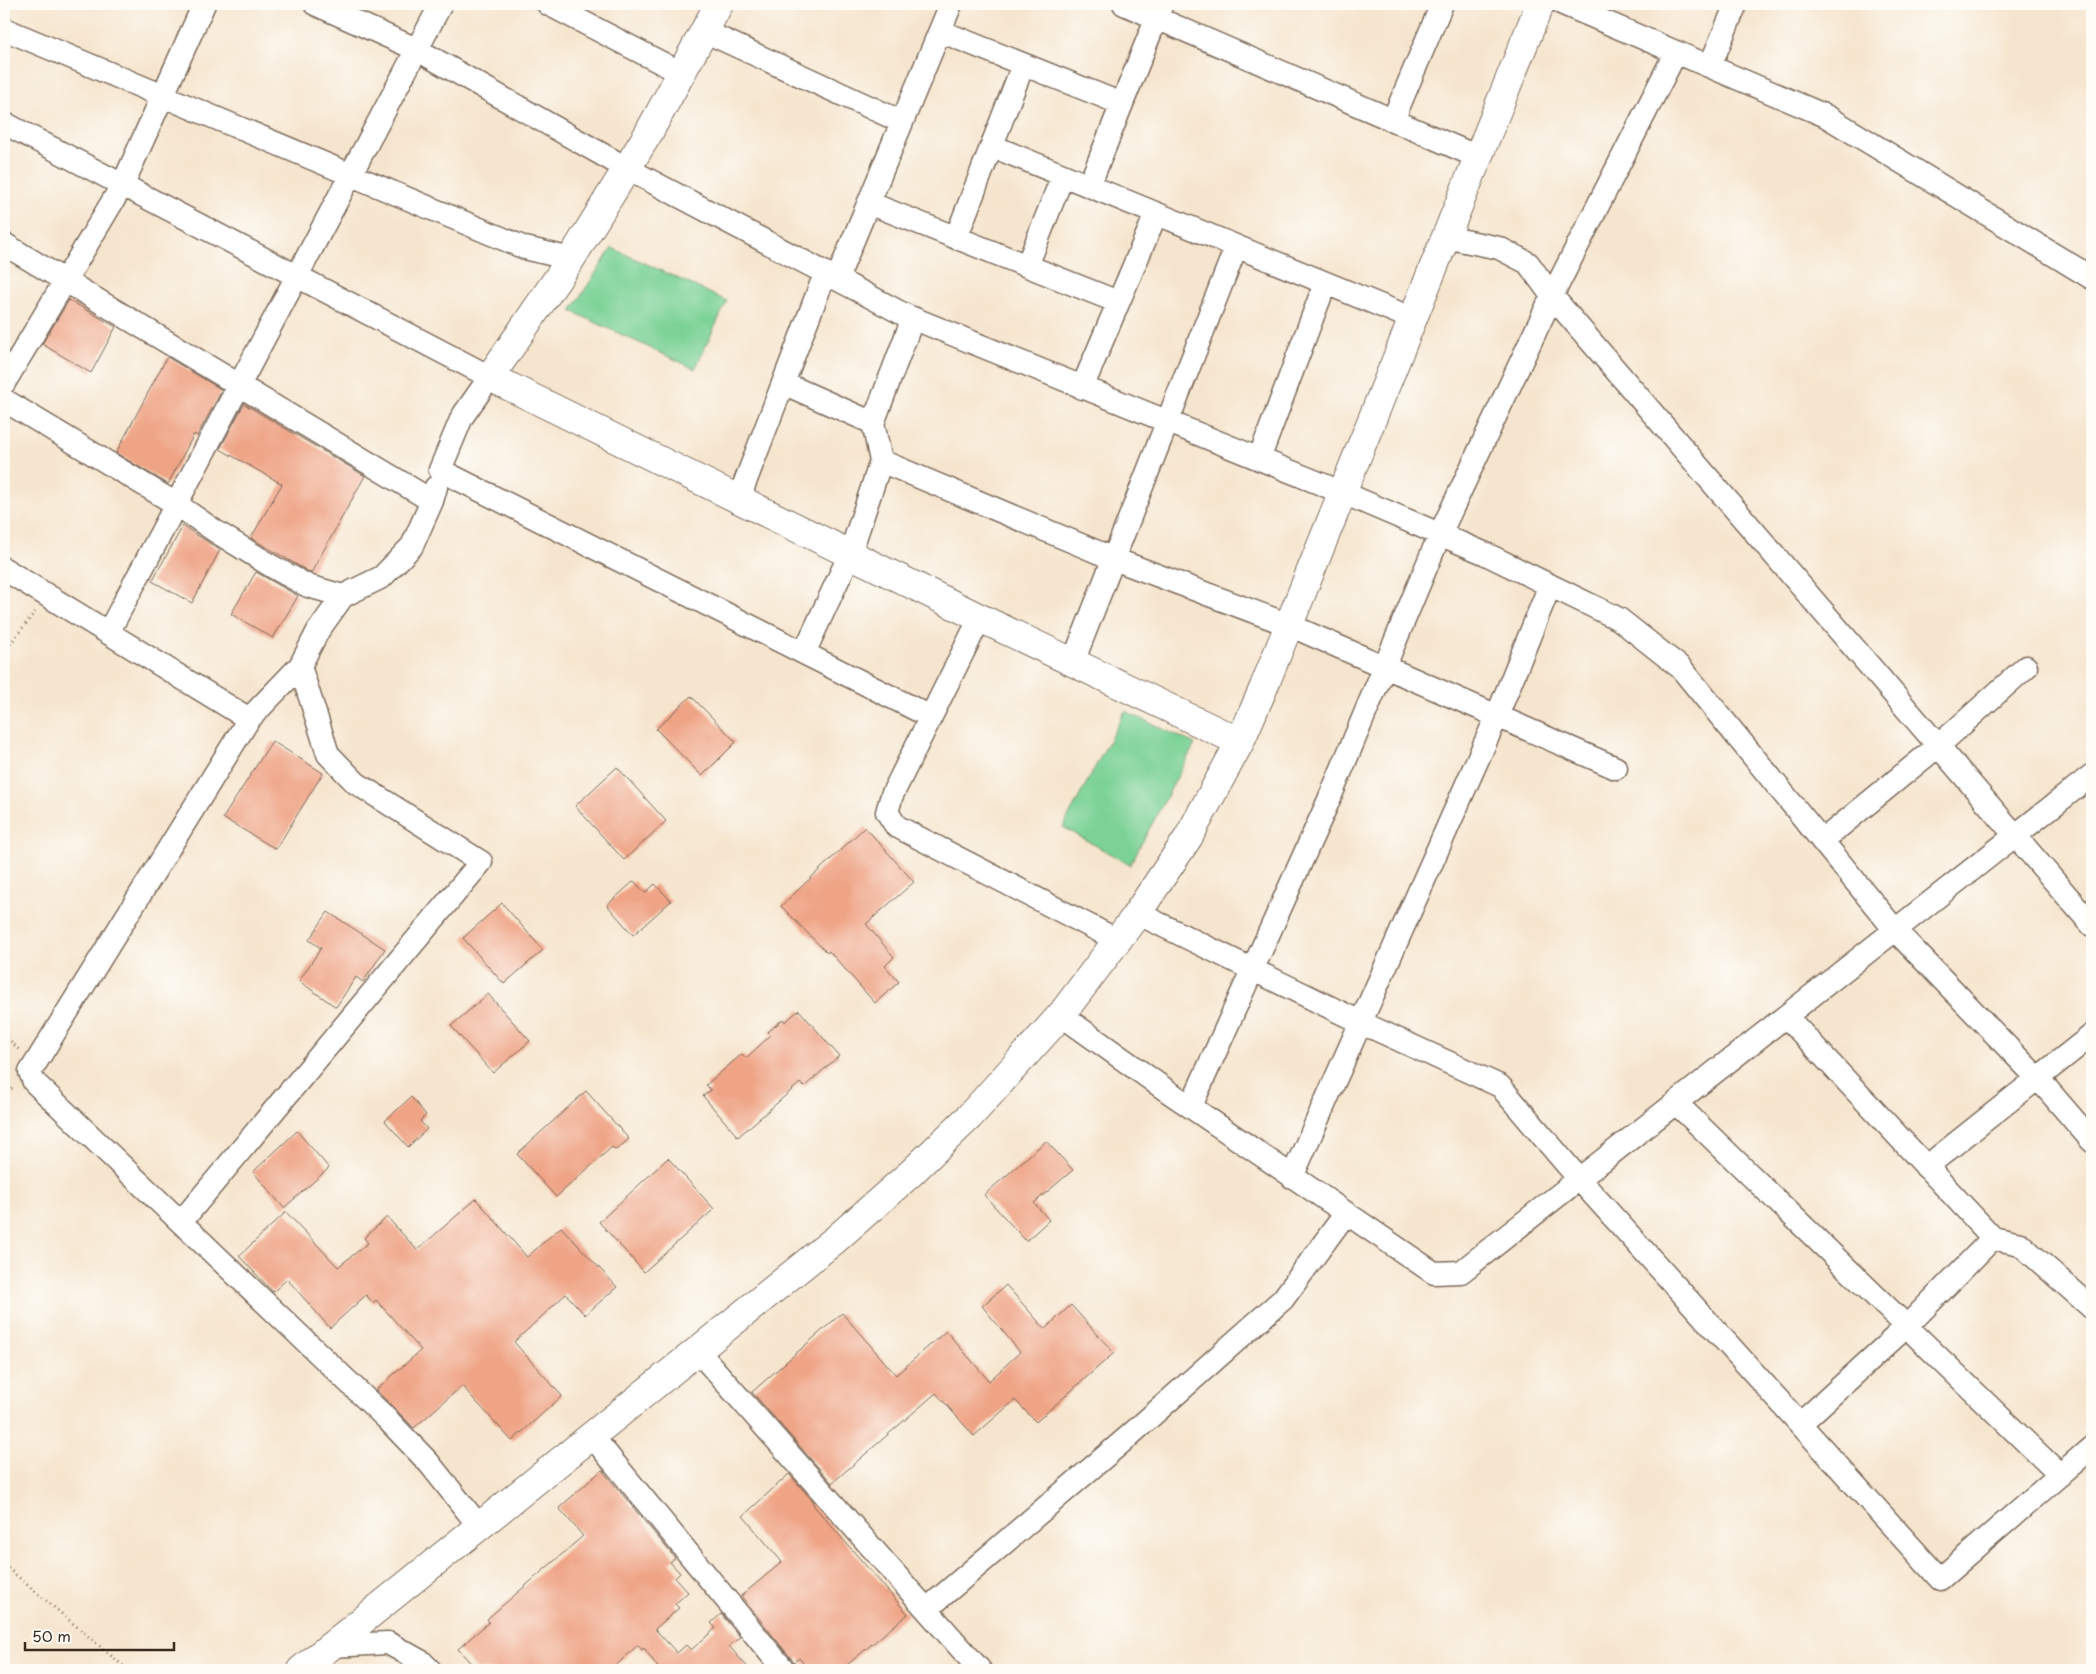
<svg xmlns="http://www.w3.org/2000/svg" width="2096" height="1674" font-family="'Playpen Sans',sans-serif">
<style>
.green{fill:#7bd296;stroke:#5b7e5a}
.building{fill:#efa486}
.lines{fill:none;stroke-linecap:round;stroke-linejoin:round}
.minor-casing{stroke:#7c6b5c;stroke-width:25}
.tertiary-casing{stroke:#7c6b5c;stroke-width:30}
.path{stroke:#7c6b5c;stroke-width:3;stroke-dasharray:1 4;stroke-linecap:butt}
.minor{stroke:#fff;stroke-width:22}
.tertiary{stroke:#fff;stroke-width:28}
</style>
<rect width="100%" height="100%" fill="#fdfcf7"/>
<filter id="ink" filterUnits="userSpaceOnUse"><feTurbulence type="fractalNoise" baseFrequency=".02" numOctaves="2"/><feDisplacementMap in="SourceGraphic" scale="10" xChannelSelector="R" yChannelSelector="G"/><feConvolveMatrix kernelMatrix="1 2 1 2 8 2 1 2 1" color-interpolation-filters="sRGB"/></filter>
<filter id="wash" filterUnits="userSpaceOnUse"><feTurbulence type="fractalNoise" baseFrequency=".0096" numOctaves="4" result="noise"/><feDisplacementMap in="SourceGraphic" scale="20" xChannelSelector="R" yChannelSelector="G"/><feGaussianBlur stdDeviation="1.12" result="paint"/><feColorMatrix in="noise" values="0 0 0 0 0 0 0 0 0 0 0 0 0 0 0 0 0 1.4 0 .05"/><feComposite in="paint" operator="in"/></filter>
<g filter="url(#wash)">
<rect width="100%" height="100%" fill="#f6e5ce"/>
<path class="green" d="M612,248L727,301L695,369L571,311Z
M1125,711L1195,744L1130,865L1063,827Z"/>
<g id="blocks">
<path class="building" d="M69,300L116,327L91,373L42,344Z
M167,357L222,390L197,436L194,434L168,484L116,453Z
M244,404L365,476L311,573L251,538L282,484L220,449Z
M183,526L220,550L192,603L152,581Z
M256,572L298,596L273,638L231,614Z
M691,696L736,742L702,776L656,729Z
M272,741L323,773L276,849L223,818Z
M617,767L666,821L624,860L575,806Z
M865,827L914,882L866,924L894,957L885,966L899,982L875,1003L829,951L827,953L781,906Z
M634,881L645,893L655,884L671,901L633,935L607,905Z
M502,903L543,950L504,984L463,938Z
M328,912L385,949L363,982L356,977L336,1007L299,981L321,948L309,940Z
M488,994L530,1041L493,1073L451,1026Z
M799,1010L839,1056L804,1087L800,1083L738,1137L703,1096L711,1090L706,1085L742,1054L746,1058L771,1035L768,1032L783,1019L785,1022Z
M586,1091L629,1139L616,1150L612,1147L556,1197L517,1154Z
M411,1097L426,1115L420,1121L427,1129L408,1147L385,1121Z
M297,1131L329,1168L284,1208L253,1172Z
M1046,1141L1073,1170L1034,1203L1049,1220L1026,1241L984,1195Z
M668,1158L714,1209L644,1272L599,1222Z
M476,1199L527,1257L561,1227L617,1287L585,1315L566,1294L514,1342L562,1396L512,1441L462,1386L414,1428L376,1390L421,1350L376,1300L373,1303L366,1295L330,1328L287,1279L273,1292L239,1256L286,1212L338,1267L368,1243L364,1238L387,1217L417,1250Z
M1006,1285L1045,1329L1071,1305L1114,1353L1036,1422L1015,1400L974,1436L936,1393L832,1483L752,1392L842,1313L896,1375L946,1331L989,1381L1020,1352L982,1306Z
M602,1470L675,1558L670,1562L680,1573L675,1578L688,1592L675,1604L679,1608L655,1629L677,1653L686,1645L691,1650L716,1628L711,1623L721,1614L740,1637L729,1646L750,1670H657L659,1669L644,1648L642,1650L638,1645L611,1670H477L458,1649L489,1622L487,1619L583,1536L559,1508Z
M789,1474L812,1500L814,1506L908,1614L841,1670H809L799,1658L794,1662L741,1596L782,1562L743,1516Z"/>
</g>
</g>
<g filter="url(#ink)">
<use href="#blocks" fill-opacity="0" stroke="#7c6b5c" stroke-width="1"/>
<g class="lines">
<g class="minor-casing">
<path id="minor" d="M315,4L416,49L626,168L905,315L1341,492L1486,554L1619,619L1681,668L1895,930L2043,1084L2092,1141
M548,4L681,73
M1124,4L1478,157
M1563,4L1826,116L2092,278
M4,29L525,248L571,259
M704,31L902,122
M940,31L1122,104
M1710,66L1736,4
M1393,120L1442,4
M4,123L490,377L462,417L440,470L931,717
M992,146L1411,318
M1089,186L1162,4
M869,203L1118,302
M1445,237L1499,248L1528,263L1552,296L2092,925
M956,238L1023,65
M4,244L432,501L436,487
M1027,266L1063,175
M837,279L951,4
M4,383L123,184L204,4
M783,383L873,423
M1082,388L1156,214
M4,400L176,504L215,531L273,567L308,586L343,596
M1259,459L1325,284
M881,461L1114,559L1289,625L1616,768
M739,498L825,274
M432,501L412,546L382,577L343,596L318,631L300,666L249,719L30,1072L34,1082L386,1418L429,1463L479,1526
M4,569L249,719
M980,618L892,795L887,812L896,826L1117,940
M108,633L441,4
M804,653L850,554L881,461L873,423L913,318
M1073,662L1236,247
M1822,841L1938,746L2026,667
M1137,913L1362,1023L1500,1086L1579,1179L1940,1579L2092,1447
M1061,1015L1166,1090L1434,1273L1461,1272L2092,775
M1786,1016L1993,1238
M1676,1103L2060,1475
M1191,1106L1328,802L1440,534L1552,296L1676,52
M1926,1167L2092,1035
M1292,1177L1497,716L1550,585
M181,1222L481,862L356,783L328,754L300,666
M697,1350L980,1670
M1800,1424L1907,1326L1993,1238L2020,1244L2092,1308
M592,1436L784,1670
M927,1609L1129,1436L1283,1299L1346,1213
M331,1646L388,1643L422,1662L430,1670"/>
</g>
<g class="tertiary-casing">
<path id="tertiary" d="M719,4L648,134L571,259L490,377L980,618L1240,742
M301,1670L836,1239L911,1173L969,1117L1061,1015L1132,921L1188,838L1240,742L1263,689L1540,4"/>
</g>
<path class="path" d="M4,652L35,612
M4,1034L19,1050
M4,1096L14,1086
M4,1565L128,1670"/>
<use href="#minor" class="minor"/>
<use href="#tertiary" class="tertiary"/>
</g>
</g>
<rect width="2096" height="1674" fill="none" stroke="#fdfcf7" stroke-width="20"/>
<path d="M25 1642v8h149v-8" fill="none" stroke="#3b2a1e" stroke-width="2.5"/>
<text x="32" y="1642" font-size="15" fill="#3b2a1e" stroke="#fdfcf7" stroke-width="4" paint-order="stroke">50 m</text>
</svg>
